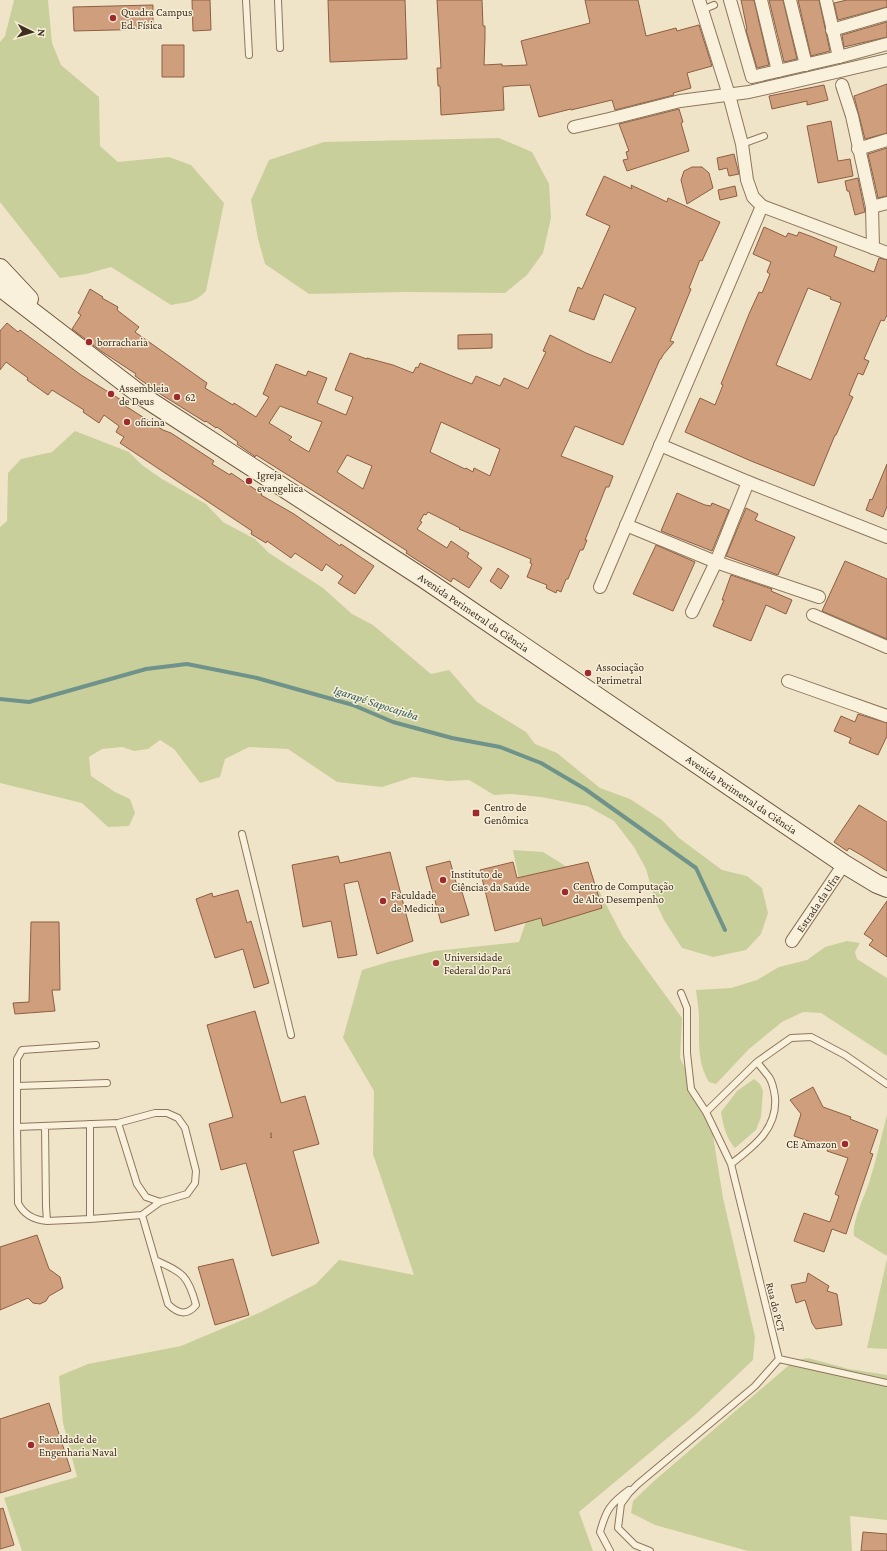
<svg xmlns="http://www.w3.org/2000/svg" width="887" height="1551" font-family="'Crimson Pro',serif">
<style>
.green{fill:#c9cf9b}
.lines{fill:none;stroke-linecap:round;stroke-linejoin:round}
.stream{stroke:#6f938a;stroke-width:4}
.building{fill:#cf9f7d;stroke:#8d5f41;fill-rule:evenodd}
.lane-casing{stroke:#8d765c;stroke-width:8}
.street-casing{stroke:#8d765c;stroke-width:14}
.secondary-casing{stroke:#6f573f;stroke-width:20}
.lane{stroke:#faf1dc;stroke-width:6}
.street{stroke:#faf1dc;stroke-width:12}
.secondary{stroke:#faf1dc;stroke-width:18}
.poi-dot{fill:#9e2a2b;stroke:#f7eed8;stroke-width:1.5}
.labels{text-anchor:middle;stroke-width:3;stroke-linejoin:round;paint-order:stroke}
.number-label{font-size:9px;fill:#624a37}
.poi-label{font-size:11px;fill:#3d2e20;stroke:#f7eed8;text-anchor:start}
.street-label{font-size:11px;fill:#3d2e20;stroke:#f7eed8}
.water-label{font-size:12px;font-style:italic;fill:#2f5d5a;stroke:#f7eed8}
</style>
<rect width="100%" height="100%" fill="#f0e4c8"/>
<path class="green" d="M14,0H48L52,43L61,65L99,97L100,146L118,162L169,157L191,165L224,203L206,291C195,303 186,302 171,305L111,267L86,274L60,278L0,202V42L5,36Z
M499,138L532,152L549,184L551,218L543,253L527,275L505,293L406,292L309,294L265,264L258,239L251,200L269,160L324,142Z
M75,431L129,452L142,465L162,479L206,504L223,522L255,539L269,553L323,588L352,614L373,625L431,674L449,670L477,702L526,732L535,744L557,753L600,788L630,799L662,820L679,838L722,870L747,876L762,888L768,913L761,934L746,950L713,957L682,948L664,920L655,901L646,869L634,847L614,821L587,806L541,797L511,794L494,795L469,780L448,781L413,777L382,787L337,782L288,749L249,747L225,759L220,777L200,783L174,749L160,740L148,749L134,751L122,747L102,749L89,757L91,776L115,792L130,799L135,813L129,826L108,827L82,803L0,783V527L7,521L8,473L21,459L52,452Z
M513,850L543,852L596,885L623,937L682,1018L680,1058L710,1117L723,1198L755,1337L753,1360L695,1415L579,1512L593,1551H22L4,1498L77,1477L63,1423L59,1376L88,1364L181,1346L261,1312L316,1284L339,1260L414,1275L373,1154L374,1091L343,1038L362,970L388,962L435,951L519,942L527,919Z
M847,941L860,943L855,952L857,959L887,978V1056L821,1013L803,1012L782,1022L749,1049L716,1084L709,1082C697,1062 699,1041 699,1018C699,1009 697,1000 696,990L731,988L757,980L779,967L807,960L825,947Z
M754,1079L760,1084L763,1091L761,1117L756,1130L735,1148C726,1138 723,1125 721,1112L737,1091Z
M887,1115V1256L854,1236C852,1222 864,1197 869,1183C876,1161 881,1138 887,1115Z
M887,1259V1349L867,1348Z
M808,1358L849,1369L887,1375V1520L850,1516L852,1551H748L655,1525L631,1513L633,1501L654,1481L795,1360Z"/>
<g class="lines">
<path class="stream" d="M0,699L29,702L146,669L187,664L257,678L353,705L393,722L452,738L500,747L541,763L585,789L696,868L725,930"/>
</g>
<path class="building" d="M192,0H210L211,30L193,31Z
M328,0H405L407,59L330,62Z
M437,0H482L483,26H485V38L484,65L502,64V66L527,65L521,41L590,23L585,0H638L646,36L676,28L677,31L699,25L712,66L687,73L691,88L673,93L674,95L615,110L612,100L571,110V109L539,117L530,85L510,86L503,87L504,110L441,115L440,86H438L437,68H441Z
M741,0H754L769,65L757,68L746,30L747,29Z
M769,0H783L797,59L784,62Z
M798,0H819L830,51L811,56Z
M847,0H887V7L838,20L834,3Z
M153,5V29L74,31L73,7Z
M887,22V37L844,47L842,35Z
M162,45H184V77H162Z
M887,84V133L865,139L854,96Z
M824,85L828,100L807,105V101L772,109L769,96Z
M679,109L683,122L681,123L689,151L627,171L623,160L628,159L626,152L629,151L619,124Z
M831,121L838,161L850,159L853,176L818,183L807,126Z
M887,148V196L878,198L868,154Z
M734,154L739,174L729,176L727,168L719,170L717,158Z
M692,167H702L709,173L713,188L687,204L681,180L684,171Z
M604,176L632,189L631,185L667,202L668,198L720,222L702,261L700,260L689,288L691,289L670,341L674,342L663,355L661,359H660L623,445L575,426L561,456L613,476L609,487H606L585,540H587L583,550H580L568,579H566L561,592L557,590L556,593L546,588L547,585L527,577L532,564L530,563L531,559L459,529L460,528L428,512L426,515L424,514L420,521L422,522L417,529L447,548L451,541L469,553L467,557L482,568L469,588L453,578L451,582L406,553L407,551L342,509L256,455L255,457L253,455L237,444L238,442L217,427L216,428L206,421L205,422L162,395L135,376L136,374L101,351L72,329L81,315L78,313L90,289L103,297L102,298L118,307L117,310L139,327L135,332L207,383L205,388L233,405L234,403L256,417L269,397L263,394L276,364L306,376L308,371L327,378L317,403L346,415L353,397L335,390L350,353L367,359V358L393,365L413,373L416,367L418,368L420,363L472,384L476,376L500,386L504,378L528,389L546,352L543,351L550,335L586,353L611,363L636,308L604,294L594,320L569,311L578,287L582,289L610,226L586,215ZM280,406L322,422L309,452L289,440L292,437L269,423ZM441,422L500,449L490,476L474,468L473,472L466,468L465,469L430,452ZM347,455L372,466L363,489L337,472Z
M858,178L865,212L855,215L849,191H847L845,181Z
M735,186L737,196L720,200L718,190Z
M764,227L786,237L788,233L797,236L799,232L810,236L837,247L834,256L874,272L879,258L887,260V315L884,321L881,320L864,359L869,361L863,375L858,373L849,395L853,397L836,435H835L814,486L751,461L685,432L700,398L715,405L723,385L721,384L749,314L759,292L762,293L770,274L767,272L771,262L753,254ZM808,288L831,297L830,299L841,303L811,380L776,365Z
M7,323L18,332L20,330L81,375L126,403L124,405L163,430L171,433L214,461L212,464L230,475L231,473L262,494L261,495L294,514L340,546L341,544L374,566L355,594L338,583L343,576L326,564L322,571L295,553L291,558L267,541L266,543L251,534L252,531L120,443L124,437L116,432L119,426L104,415L99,423L83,412L84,410L52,390L48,395L27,380L28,378L6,362L0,370V331Z
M492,334V348L458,349V335Z
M887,464V506L883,517L866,510L870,499L872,500Z
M677,493L705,505L711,506L712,503L729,510L712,551L661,531Z
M746,508L758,514L755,520L795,537L778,575L726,556Z
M656,545L695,562L673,611L633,594Z
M845,561L887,579V639L822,611Z
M498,568L509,576L501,589L490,581Z
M731,575L772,589L771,591L792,600L786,614L766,605L751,641L713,626L724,600H722Z
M858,714L887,723V736L878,755L849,743L851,738L834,731L841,716L855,722Z
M859,805L887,822V871L861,855L849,848L847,851L834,842Z
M390,852L413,941L377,954L358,881L344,884L357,955L338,958L331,921L303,927L292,865L338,856L340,863Z
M450,861L459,893L462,892L469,915L441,923L426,867Z
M513,862L517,878L588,862L602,908L543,926L541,918L495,931L480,870Z
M238,890L247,923L251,921L269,983L254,988L243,949L215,958L196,899L212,893L213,897Z
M887,901V957L869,945L873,940L864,934Z
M31,922H59L60,990H52L55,1011L15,1014L13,1003L29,1002Z
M255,1011L281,1103L305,1096L319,1144L293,1151L319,1243L272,1256L246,1163L221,1170L209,1124L233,1117L207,1025Z
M813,1087L823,1107L851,1117L850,1119L878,1130L870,1153L873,1154L846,1234L832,1229L824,1252L794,1241L804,1213L830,1222L839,1196L835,1194L848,1158L827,1151L828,1148L794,1136L801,1114L790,1100Z
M37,1235L49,1269L60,1277L63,1288L49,1296L46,1301L40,1304L33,1303L28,1298L0,1310V1247Z
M233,1259L249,1315L215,1325L198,1267Z
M808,1273L829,1286L827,1291L837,1294L842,1325L816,1329L812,1323L805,1300L796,1303L791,1285L806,1282Z
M49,1403L71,1471L0,1493V1419Z
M3,1508L14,1545L0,1549V1509Z
M863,1532L887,1534V1551H861Z"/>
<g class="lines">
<g class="lane-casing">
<path id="lane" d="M246,0L249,55
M278,0L280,48
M702,10L714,5
M742,144L764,136
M242,834L291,1035
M681,993L687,1008V1053L691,1089L706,1112L731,1164L779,1359
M96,1045L22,1050L17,1059V1127L118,1123L155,1113H167L178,1118L185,1128L196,1171L195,1183L187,1194L160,1202L146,1197L137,1184L118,1123
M17,1086L107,1083
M706,1112L757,1062L791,1038L811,1037L845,1055L887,1084
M90,1124V1219L142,1215L160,1202
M45,1126L46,1206L47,1221L90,1219
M17,1127L18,1203C24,1215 34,1220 47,1221
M731,1164C753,1147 778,1129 775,1097C774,1090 773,1083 769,1077C765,1072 761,1067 757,1062
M142,1215L168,1304C178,1314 187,1316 196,1305C188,1275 183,1273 155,1260
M779,1359L887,1383
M610,1551L600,1532C606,1510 610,1504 629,1490
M650,1551L635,1545L618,1528L621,1504L629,1493L638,1484L755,1386L779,1359"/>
</g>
<g class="street-casing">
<g id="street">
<path d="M699,0L729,95L742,144L747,180L753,197L762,206L887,253"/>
<path d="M730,0L752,77L839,57L887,44"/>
<path d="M761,0L778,71"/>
<path d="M790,0L806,65"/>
<path d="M826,0L839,57"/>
<path d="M832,30L887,14"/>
<path d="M842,85L852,116L872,207L873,248"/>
<path d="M574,127L609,119L680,101L749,92L887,60"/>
<path d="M858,149L887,140"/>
<path d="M872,207L887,203"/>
<path d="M660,445L748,482L887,537"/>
<path d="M626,525L716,562L819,597"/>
<path d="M600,587L762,206"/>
<path d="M692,612L716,562L748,482"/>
<path d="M813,615L887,647"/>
<path d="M788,681L887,716"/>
<path id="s1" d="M792,941L844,864"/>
</g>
</g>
<g class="secondary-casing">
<g id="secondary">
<path d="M0,268L29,299"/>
<path id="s2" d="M0,287L142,396L423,578L844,864L877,884L887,888"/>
</g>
</g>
<use href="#lane" class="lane"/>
<use href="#street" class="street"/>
<use href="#secondary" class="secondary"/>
</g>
<g class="poi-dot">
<circle cx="113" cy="18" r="4"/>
<circle cx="89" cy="342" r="4"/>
<circle cx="111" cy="394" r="4"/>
<circle cx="177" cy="397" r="4"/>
<circle cx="127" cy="422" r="4"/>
<circle cx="249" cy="481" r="4"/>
<circle cx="588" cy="673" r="4"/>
<rect x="472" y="809" width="8" height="8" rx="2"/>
<circle cx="443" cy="880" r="4"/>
<circle cx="565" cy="892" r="4"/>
<circle cx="383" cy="901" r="4"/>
<circle cx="436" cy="963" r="4"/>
<circle cx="845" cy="1144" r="4"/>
<circle cx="31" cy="1445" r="4"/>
</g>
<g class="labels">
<g class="number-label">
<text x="271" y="1138">1</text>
</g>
<g class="poi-label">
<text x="121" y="16">Quadra Campus<tspan x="121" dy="13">Ed. Física</tspan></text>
<text x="97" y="346">borracharia</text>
<text x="119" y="392">Assembleia<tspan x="119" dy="13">de Deus</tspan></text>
<text x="185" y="401">62</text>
<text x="135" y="426">oficina</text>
<text x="257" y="479">Igreja<tspan x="257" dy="13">evangelica</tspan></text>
<text x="596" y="671">Associação<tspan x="596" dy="13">Perimetral</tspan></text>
<text x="484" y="811">Centro de<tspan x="484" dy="13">Genômica</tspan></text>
<text x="451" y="878">Instituto de<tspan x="451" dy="13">Ciências da Saúde</tspan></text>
<text x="573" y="890">Centro de Computação<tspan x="573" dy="13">de Alto Desempenho</tspan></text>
<text x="391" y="899">Faculdade<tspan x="391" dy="13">de Medicina</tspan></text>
<text x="444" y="961">Universidade<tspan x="444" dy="13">Federal do Pará</tspan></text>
<text x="837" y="1148" text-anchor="end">CE Amazon</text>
<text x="39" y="1443">Faculdade de<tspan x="39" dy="13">Engenharia Naval</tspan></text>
</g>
<g class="street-label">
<text dy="4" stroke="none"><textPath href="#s2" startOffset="575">Avenida Perimetral da Ciência</textPath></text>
<text dy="4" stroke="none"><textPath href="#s2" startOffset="899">Avenida Perimetral da Ciência</textPath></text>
<text dy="4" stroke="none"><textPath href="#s1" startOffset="46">Estrada da Ufra</textPath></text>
<text transform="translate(776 1307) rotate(76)" y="4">Rua do PCT</text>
</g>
<g class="water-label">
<text transform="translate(376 703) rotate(18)" y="4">Igarapé Sapocajuba</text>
</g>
</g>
<g transform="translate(32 32) rotate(95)" stroke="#f7eed8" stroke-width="3" paint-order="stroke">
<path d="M0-3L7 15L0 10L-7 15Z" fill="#3d2e20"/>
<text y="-6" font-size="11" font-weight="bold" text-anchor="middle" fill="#3d2e20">N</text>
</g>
</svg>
